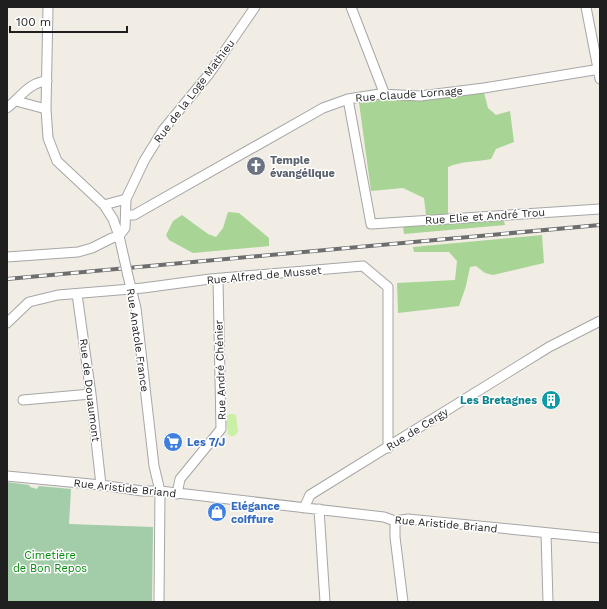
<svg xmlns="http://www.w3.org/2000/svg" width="607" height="609" font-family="'Work Sans',sans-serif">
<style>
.grass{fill:#caf0a6}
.forest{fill:#a8d495}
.cemetery{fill:#a3cca9}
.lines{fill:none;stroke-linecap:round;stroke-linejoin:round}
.minor-casing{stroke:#a6a6a6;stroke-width:11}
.minor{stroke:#fff;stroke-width:9}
.rail-casing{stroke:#6d6d6d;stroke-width:4}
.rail{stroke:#fff;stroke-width:2.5;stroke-dasharray:8;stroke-linecap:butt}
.minor-bridge-casing{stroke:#a6a6a6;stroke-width:11;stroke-linecap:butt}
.minor-bridge{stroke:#fff;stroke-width:9}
.labels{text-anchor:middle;stroke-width:3;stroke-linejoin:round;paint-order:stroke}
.street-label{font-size:11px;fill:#1f1f1f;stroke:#fff}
.worship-label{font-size:11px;font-weight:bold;fill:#5b616d;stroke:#fff;text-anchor:start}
.culture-label{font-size:11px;font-weight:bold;fill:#0d838f;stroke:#fff;text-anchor:end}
.shop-label{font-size:11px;font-weight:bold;fill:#366cbe;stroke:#fff;text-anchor:start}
.park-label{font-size:11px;fill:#008a0b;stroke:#fff}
</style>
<rect width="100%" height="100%" fill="#f1ede5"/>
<path class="grass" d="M229,414H233L236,415L238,432L234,436H230L228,434L226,417Z"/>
<path class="forest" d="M483,89L488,108L496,115L510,111L514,142L496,149L491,159C476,162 461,161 448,167V214L426,216L424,198L403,188L371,191L358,95Z
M228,212L239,213L269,238V246L193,253L169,240L166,235L173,221L182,215L208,234L216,237L223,228Z
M503,217L505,225L404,234L403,226Z
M542,235L544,263L493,275L485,273L476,266L470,267L466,286L459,306L398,313L397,283L455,280L457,261L449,252H414L413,247Z"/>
<path class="cemetery" d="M7,482L29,485L30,487L37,489L39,486L71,489L69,524L153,527L152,602H7Z"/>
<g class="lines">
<g class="minor-casing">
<path id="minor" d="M48,7L46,109L48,138L57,161L104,205L113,219L119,236L124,258
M351,7L385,95
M586,7L600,79
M348,99L371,224L600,209
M16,101L46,109
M7,108C20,98 29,82 47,81
M126,199L144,161L163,130L209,74L255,7
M104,205L126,199L125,228L119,236
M126,215H134L323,108L348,99L380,94L420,96L484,88L600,69
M7,257L78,252L92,248L112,238L119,236
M128,276L136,308L154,466L160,491L159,602
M77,294L91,394L101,485
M7,323L29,302L58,295L143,288L210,279L363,266L388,287V448
M23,400L91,394
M7,476L101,485L142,491H160L384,517L395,521L408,519L600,538
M177,494L180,479L221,429L218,279
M304,508L310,495L549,347L600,321
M319,509L325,602
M395,521V537L403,602
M546,533L548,602"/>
</g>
<use href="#minor" class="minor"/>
<g class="rail-casing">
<path id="rail" d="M7,279L600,225"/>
</g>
<use href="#rail" class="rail"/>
<g class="minor-bridge-casing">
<path id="minor-bridge" d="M124,258L128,276"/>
</g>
<use href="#minor-bridge" class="minor-bridge"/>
</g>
<defs>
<g id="church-disc" transform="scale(1)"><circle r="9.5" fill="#6b7280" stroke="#fff"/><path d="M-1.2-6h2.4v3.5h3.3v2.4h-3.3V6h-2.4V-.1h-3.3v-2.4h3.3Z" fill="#fff"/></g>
<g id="building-disc" transform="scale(1)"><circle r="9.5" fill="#0f9aa8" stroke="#fff"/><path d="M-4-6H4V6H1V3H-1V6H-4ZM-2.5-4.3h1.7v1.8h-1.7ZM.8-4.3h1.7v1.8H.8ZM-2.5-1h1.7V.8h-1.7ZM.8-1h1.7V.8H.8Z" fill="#fff"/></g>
<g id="supermarket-disc" transform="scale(1)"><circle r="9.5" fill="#3f7fe0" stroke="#fff"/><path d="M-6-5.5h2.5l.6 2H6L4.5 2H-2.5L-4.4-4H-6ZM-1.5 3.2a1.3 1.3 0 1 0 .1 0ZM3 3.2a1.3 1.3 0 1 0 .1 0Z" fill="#fff"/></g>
<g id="shop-disc" transform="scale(1)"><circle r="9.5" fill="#3f7fe0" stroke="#fff"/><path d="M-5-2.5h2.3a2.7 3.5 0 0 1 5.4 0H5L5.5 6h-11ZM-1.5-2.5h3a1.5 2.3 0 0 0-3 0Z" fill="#fff"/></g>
</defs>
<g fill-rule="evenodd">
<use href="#church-disc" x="256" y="166"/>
<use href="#building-disc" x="551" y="400"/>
<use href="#supermarket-disc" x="173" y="442"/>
<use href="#shop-disc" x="217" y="512"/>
</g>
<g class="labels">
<g class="street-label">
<text transform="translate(194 91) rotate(-53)" y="4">Rue de la Loge Mathieu</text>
<text transform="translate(409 94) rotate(-4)" y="4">Rue Claude Lornage</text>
<text transform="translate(485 216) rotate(-4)" y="4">Rue Elie et André Trou</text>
<text transform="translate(264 275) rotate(-5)" y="4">Rue Alfred de Musset</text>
<text transform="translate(138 340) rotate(82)" y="4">Rue Anatole France</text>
<text transform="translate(220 370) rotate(-92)" y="4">Rue André Chénier</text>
<text transform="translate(90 390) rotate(83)" y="4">Rue de Douaumont</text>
<text transform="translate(417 429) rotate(-32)" y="4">Rue de Cergy</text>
<text transform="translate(125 488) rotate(6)" y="4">Rue Aristide Briand</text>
<text transform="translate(446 524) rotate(5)" y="4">Rue Aristide Briand</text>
</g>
<g class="worship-label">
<text x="270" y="164">Temple<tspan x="270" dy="13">évangélique</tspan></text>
</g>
<g class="culture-label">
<text x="537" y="404">Les Bretagnes</text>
</g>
<g class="shop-label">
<text x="187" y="446">Les 7/J</text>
<text x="231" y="510">Elégance<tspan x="231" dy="13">coiffure</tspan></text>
</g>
<g class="park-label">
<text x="50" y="559">Cimetière<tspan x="50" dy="13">de Bon Repos</tspan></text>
</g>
</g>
<rect width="607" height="609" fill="none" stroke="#1f1f1f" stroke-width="16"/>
<path d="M10 26v6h117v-6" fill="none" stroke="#1f1f1f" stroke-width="2"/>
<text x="16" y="26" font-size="12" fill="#1f1f1f" stroke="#ffffff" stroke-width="3" paint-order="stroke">100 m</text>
</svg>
